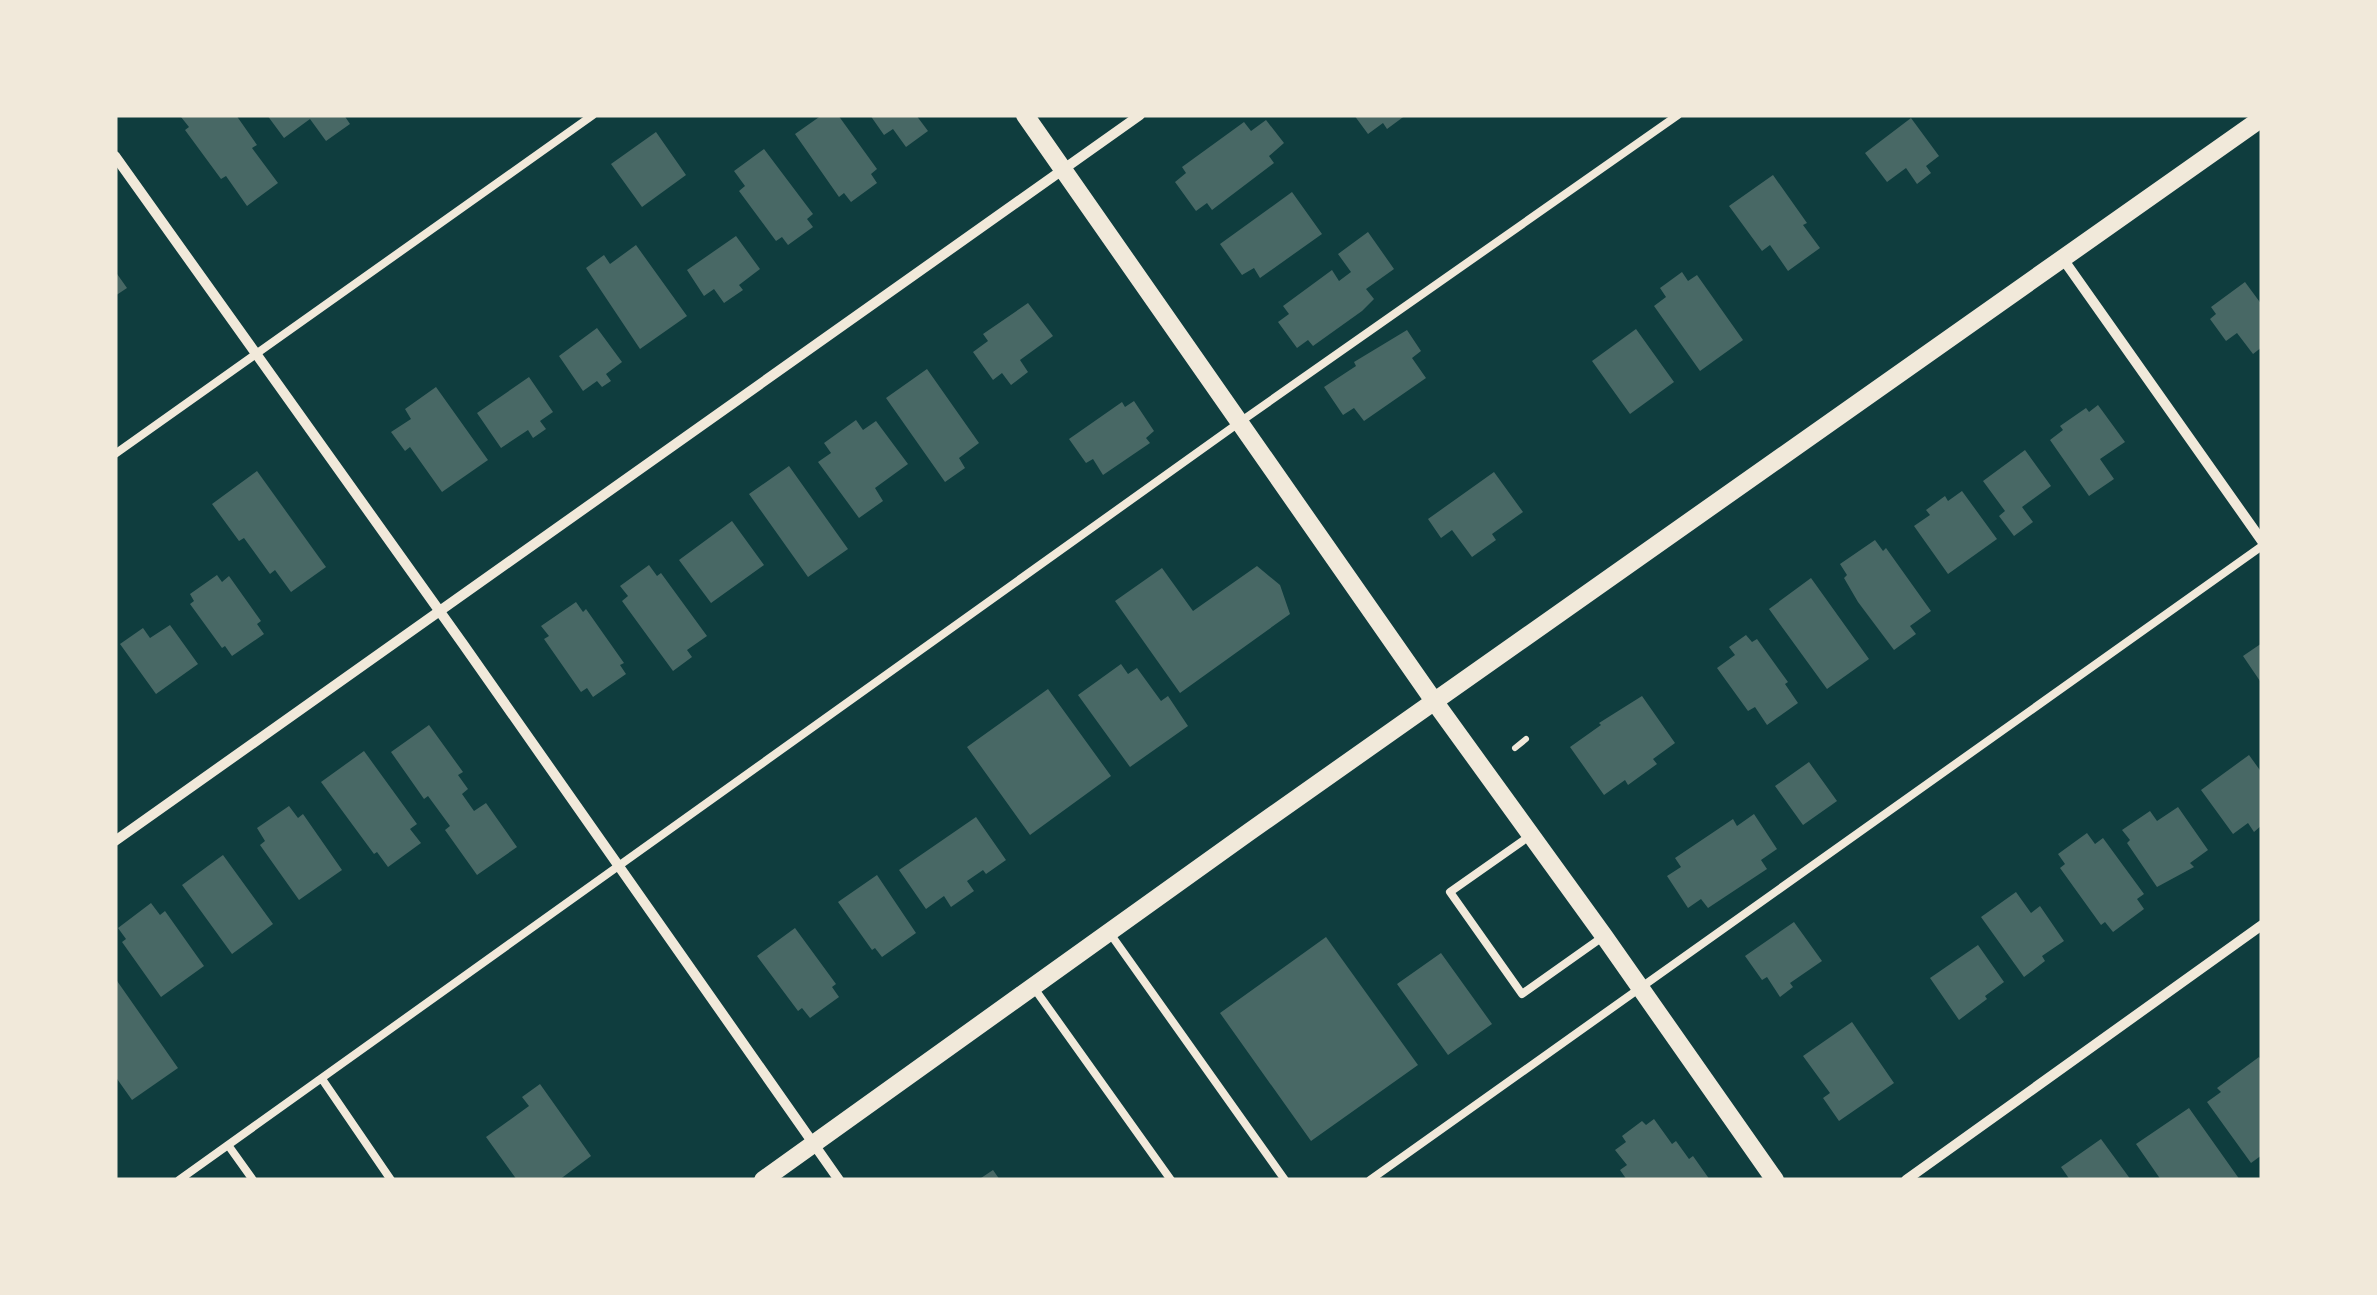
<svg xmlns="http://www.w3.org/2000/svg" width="2377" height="1295" font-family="Helvetica,sans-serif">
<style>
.building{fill:#486865}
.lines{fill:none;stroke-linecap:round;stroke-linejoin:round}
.path{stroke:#f1e9da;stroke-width:6}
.service{stroke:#f1e9da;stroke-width:8}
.minor{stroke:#f1e9da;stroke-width:10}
.tertiary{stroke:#f1e9da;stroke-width:18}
</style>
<rect width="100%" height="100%" fill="#0f3d3e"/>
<path class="building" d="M184,115H236L257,145L252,148L278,183L247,206L226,176L221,179L185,130L189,127L181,117Z
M267,115H344L350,124L326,141L310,119L284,138Z
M822,115H838L877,169L871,174L877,183L851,202L844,193L839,197L795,134Z
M870,115H916L928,131L906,147L893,129L884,135Z
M1354,115H1406L1387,129L1383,123L1368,134Z
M1911,118L1939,156L1926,166L1931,173L1917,184L1906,168L1887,182L1865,153Z
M1266,120L1284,143L1269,156L1274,163L1212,210L1207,203L1196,211L1175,182L1186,173L1182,167L1244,122L1251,131Z
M656,132L686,175L642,207L611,164Z
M764,149L813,214L807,219L813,227L788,245L782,237L776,241L739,191L745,186L734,171Z
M1773,175L1807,223L1803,225L1820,248L1788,271L1770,245L1762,251L1729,206Z
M1292,192L1322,234L1260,278L1254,268L1242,275L1220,244Z
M1368,232L1394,269L1366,289L1374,299L1362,311L1313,346L1308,340L1297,348L1278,322L1289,314L1283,306L1332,270L1339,281L1351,272L1338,254Z
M736,236L760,269L739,285L743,290L724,303L714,289L704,296L687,270Z
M636,245L687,316L640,349L586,268L604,255L610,264Z
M115,271L127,288L115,296Z
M1682,272L1688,281L1697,275L1743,340L1700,371L1654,306L1666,297L1660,288Z
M2245,282L2262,305V347L2253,354L2237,333L2226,341L2210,319L2216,314L2211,307Z
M1028,303L1053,336L1020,360L1028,372L1011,385L1002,373L993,380L973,352L988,341L983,334Z
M597,328L622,362L606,374L611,381L602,387L597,381L583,391L559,356Z
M1636,329L1674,382L1630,414L1592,361Z
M1407,330L1421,351L1412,358L1426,378L1364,421L1354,408L1343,415L1324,387L1356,366L1354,362Z
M927,369L979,443L959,458L965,468L945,482L886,398Z
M529,377L553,412L540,421L546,429L533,438L528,430L501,448L477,413Z
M436,387L488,460L442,492L410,447L405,451L391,432L411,419L405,409Z
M1134,401L1154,431L1146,438L1150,443L1103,475L1093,459L1086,463L1069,439L1122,402L1125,407Z
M2098,405L2125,442L2100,459L2114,479L2089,496L2050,440L2063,430L2060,426L2086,408L2089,412Z
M856,420L863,430L876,421L908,464L875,488L883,501L859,518L818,462L831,453L824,443Z
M2025,450L2051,486L2022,507L2033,522L2014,536L1999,516L2005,511L1983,481Z
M789,466L848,549L808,577L749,494Z
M257,471L326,567L291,592L275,570L270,574L244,538L239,541L212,504Z
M1494,472L1523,512L1492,534L1496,540L1472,557L1452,530L1441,538L1428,519Z
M1962,491L1997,539L1948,574L1914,526L1930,515L1926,510L1945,496L1948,501Z
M732,521L764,565L711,603L679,560Z
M1875,540L1883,551L1886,548L1931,611L1910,626L1916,634L1894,650L1858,602L1844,578L1847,575L1840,564Z
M649,565L657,576L661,573L707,636L687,650L692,657L673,671L622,601L628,596L620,586Z
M1257,566L1280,585L1290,614L1180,693L1115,601L1162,568L1193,611Z
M217,575L222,582L229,576L261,621L257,624L264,634L232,656L225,646L222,648L190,604L194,601L190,594Z
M1811,578L1869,659L1827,689L1769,609Z
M576,602L583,612L586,609L624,663L620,665L626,674L593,697L587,688L581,692L544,639L549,636L541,626Z
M170,625L198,664L156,694L120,644L143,628L150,638Z
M1746,635L1752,642L1757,639L1788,682L1785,684L1798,703L1767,725L1755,707L1748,711L1717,668L1735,655L1729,647Z
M2262,643V684L2243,656Z
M1121,664L1128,674L1137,668L1161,701L1168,696L1188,726L1130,767L1078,695Z
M1048,689L1111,776L1030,835L967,747Z
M1642,696L1675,743L1653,759L1657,764L1628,785L1625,780L1604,795L1570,747L1601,725L1599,723Z
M429,725L463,772L458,775L468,789L462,794L474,811L486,803L517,847L477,875L445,830L450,826L428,796L424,799L391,752Z
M364,751L417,824L410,829L421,843L388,867L377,852L374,854L321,782Z
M2249,755L2262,773V825L2254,832L2248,823L2233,834L2201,790Z
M1809,762L1837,801L1803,825L1775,786Z
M289,806L298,818L303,814L342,870L299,900L260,845L265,841L257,828Z
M2178,807L2208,850L2190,863L2194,867L2157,887L2127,843L2130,840L2122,830L2150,811L2157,821Z
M1754,814L1777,849L1761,860L1767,869L1708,908L1701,899L1688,908L1667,876L1681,867L1675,858L1733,819L1737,826Z
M976,817L1006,860L986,874L983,870L967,881L974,891L951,907L944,896L926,909L899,870Z
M2087,833L2095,844L2103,838L2144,894L2137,899L2144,909L2113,932L2105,922L2101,925L2060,868L2065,864L2058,854Z
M223,855L273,924L232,954L182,885Z
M877,875L916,933L882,957L875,948L872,950L838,902Z
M2016,892L2031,913L2040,906L2064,941L2042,956L2045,961L2024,977L1981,917Z
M151,903L160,915L165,911L204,966L161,997L122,942L126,939L118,928Z
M1794,922L1822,961L1790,983L1793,987L1780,997L1767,977L1762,980L1745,956Z
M795,928L836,984L832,987L839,997L810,1018L802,1008L798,1011L757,956Z
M1326,937L1418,1065L1311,1141L1220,1013Z
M1978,945L2004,982L1985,996L1987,999L1959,1020L1930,978Z
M1441,953L1492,1024L1448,1055L1397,984Z
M115,978L178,1068L132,1100L115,1076Z
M1852,1022L1894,1083L1839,1121L1823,1098L1830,1093L1803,1056Z
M2259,1057L2262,1062V1155L2251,1163L2207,1102L2221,1092L2217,1088Z
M540,1084L591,1156L559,1180H517L486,1137L529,1106L522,1097Z
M2189,1108L2240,1180H2161L2136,1144Z
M1654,1119L1672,1144L1676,1141L1689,1159L1693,1156L1710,1180H1627L1620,1170L1627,1165L1615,1150L1626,1142L1622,1136L1642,1121L1646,1125Z
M2101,1139L2131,1180H2070L2061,1167Z
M993,1170L1000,1180H978Z"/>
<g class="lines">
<path class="path" d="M1515,748L1526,739"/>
<path class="service" d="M115,454L593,115
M1531,835L1450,892L1522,994L1604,936
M1109,932L1285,1180
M1034,988L1171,1180
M322,1079L391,1180
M228,1145L253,1180
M179,1180L1240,422L1678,115
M1370,1180L2262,546"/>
<path class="minor" d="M115,156L463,644L839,1180
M2063,259L2262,541
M115,841L1140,115
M1906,1180L2262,925"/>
<path class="tertiary" d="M1025,115L1434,701L1604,936L1775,1180
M763,1180L1249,832L2262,118"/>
</g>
<rect width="2377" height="1295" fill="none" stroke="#f1e9da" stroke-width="235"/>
</svg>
